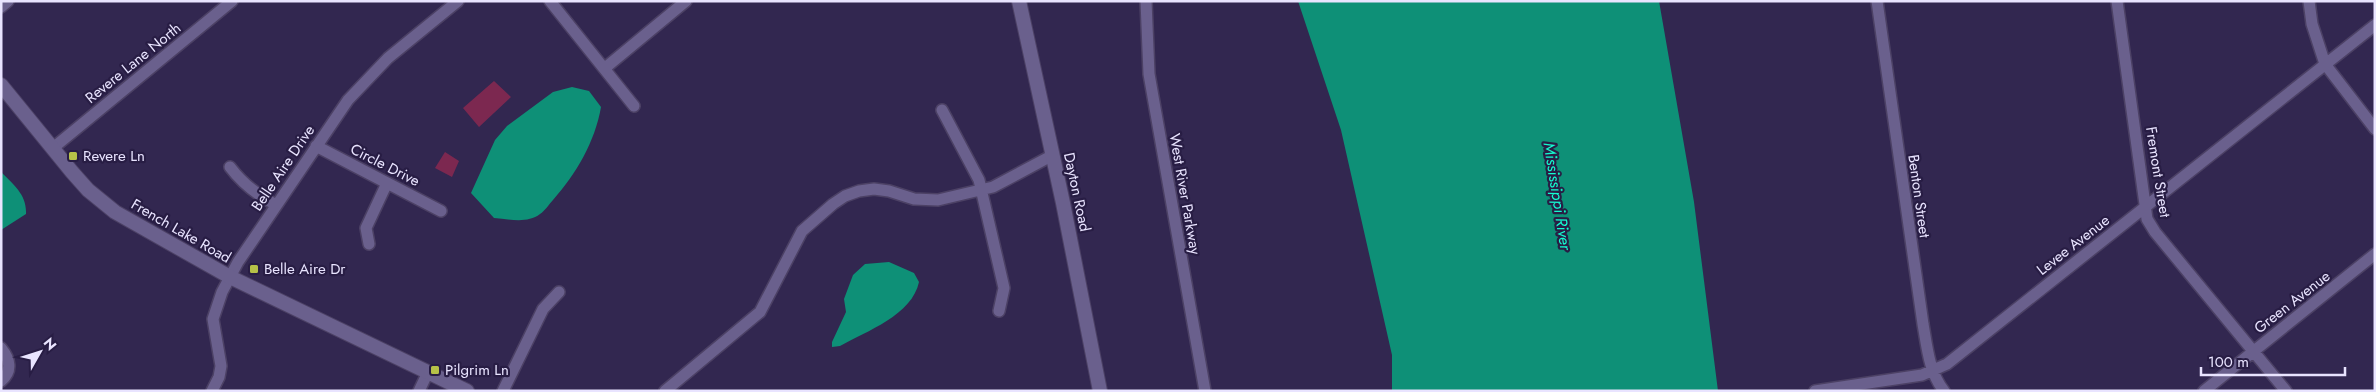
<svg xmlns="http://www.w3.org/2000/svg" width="2376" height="392" font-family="Jost,sans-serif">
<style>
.green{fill:#7c2850}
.water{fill:#0e9077}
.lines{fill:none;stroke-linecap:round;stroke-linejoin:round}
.minor-casing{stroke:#4c4165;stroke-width:14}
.tertiary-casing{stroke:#4c4165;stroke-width:16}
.secondary-casing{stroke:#4c4165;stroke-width:16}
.minor{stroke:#6a608d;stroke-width:11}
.tertiary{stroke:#6a608d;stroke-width:14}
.secondary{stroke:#6a608d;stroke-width:14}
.poi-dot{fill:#b6c148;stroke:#281d44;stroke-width:2}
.labels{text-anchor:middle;stroke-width:4.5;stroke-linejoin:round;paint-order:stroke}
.street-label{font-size:15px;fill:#e9e4ff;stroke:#281d44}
.poi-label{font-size:15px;fill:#e9e4ff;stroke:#281d44;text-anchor:start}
.water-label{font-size:16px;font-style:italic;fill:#14fbd0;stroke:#281d44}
</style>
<rect width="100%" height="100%" fill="#322750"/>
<path class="green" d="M494,81L511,97L479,127L463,108Z
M445,152L459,161L452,177L435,168Z"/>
<path class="water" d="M1298,1H1659L1694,202L1718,391H1392V355L1341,130Z
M572,87L589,91L601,107C595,142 576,174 553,200C549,204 545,211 540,214C527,224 509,219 494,218L471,193L495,140L507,126L553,92Z
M1,172C14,185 27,195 26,214L1,230Z
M889,262L914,273L919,282C912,315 867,331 840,346L832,347V342L846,312L844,299L853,275L865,264Z"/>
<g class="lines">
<g class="minor-casing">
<path id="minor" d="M550,1L634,106
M1146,1L1149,74L1205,391
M1877,1L1923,324C1927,347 1929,372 1944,391
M2117,1L2147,219L2155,232L2286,391
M2309,1L2312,24L2325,64L2375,129
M1,7L8,1
M605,68L686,1
M942,110L979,180L1004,288L999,311
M316,146L441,211
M53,148L232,1
M230,167C242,183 259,196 276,205
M369,244L366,228L387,183
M1,348C10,359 13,371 1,381
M212,391L219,377L221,366L213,319L222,292L238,262L348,100L388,58L458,1
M419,391L428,372
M503,391L543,309L559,292
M665,391L760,312L802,231L833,204L845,196L859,191L874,189L889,191L914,199L938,200L993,187L1053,155
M1815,391L1922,375L1947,364L2375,25
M2204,391L2375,254"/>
</g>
<g class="tertiary-casing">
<path id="tertiary" d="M1,85L72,172L88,190L115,212L230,277L467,391"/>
</g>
<g class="secondary-casing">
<path id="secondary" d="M1019,1L1063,203L1100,391"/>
</g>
<use href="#minor" class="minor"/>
<use href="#tertiary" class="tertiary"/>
<use href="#secondary" class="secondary"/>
</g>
<g class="poi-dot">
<rect x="68" y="151" width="10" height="10" rx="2.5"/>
<rect x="249" y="264" width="10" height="10" rx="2.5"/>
<rect x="430" y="365" width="10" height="10" rx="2.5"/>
</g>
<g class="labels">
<g class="street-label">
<text transform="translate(133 63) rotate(-39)" y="5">Revere Lane North</text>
<text transform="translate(385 165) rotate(27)" y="5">Circle Drive</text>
<text transform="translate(283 168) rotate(-56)" y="5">Belle Aire Drive</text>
<text transform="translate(2158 172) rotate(81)" y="5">Fremont Street</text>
<text transform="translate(1077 192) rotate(78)" y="5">Dayton Road</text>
<text transform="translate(1185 194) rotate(80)" y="5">West River Parkway</text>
<text transform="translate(1919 196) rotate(82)" y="5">Benton Street</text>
<text transform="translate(181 231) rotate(30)" y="5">French Lake Road</text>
<text transform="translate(2073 245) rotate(-38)" y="5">Levee Avenue</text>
<text transform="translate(2292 302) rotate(-38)" y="5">Green Avenue</text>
</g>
<g class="poi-label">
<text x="83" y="161">Revere Ln</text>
<text x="264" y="274">Belle Aire Dr</text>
<text x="445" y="375">Pilgrim Ln</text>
</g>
<g class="water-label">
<text transform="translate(1558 196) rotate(81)" y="6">Mississippi River</text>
</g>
</g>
<rect width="2376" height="392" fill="none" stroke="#e9e4ff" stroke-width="5"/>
<g transform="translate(40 352) rotate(51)" stroke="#281d44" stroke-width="4" paint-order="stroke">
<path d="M0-4L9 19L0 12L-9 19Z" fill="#e9e4ff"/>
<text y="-8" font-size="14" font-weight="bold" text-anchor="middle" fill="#e9e4ff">N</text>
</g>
<path d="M2201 367v8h144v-8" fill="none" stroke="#e9e4ff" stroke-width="2.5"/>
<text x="2208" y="367" font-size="15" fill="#e9e4ff" stroke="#281d44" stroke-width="4" paint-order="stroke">100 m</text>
</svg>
